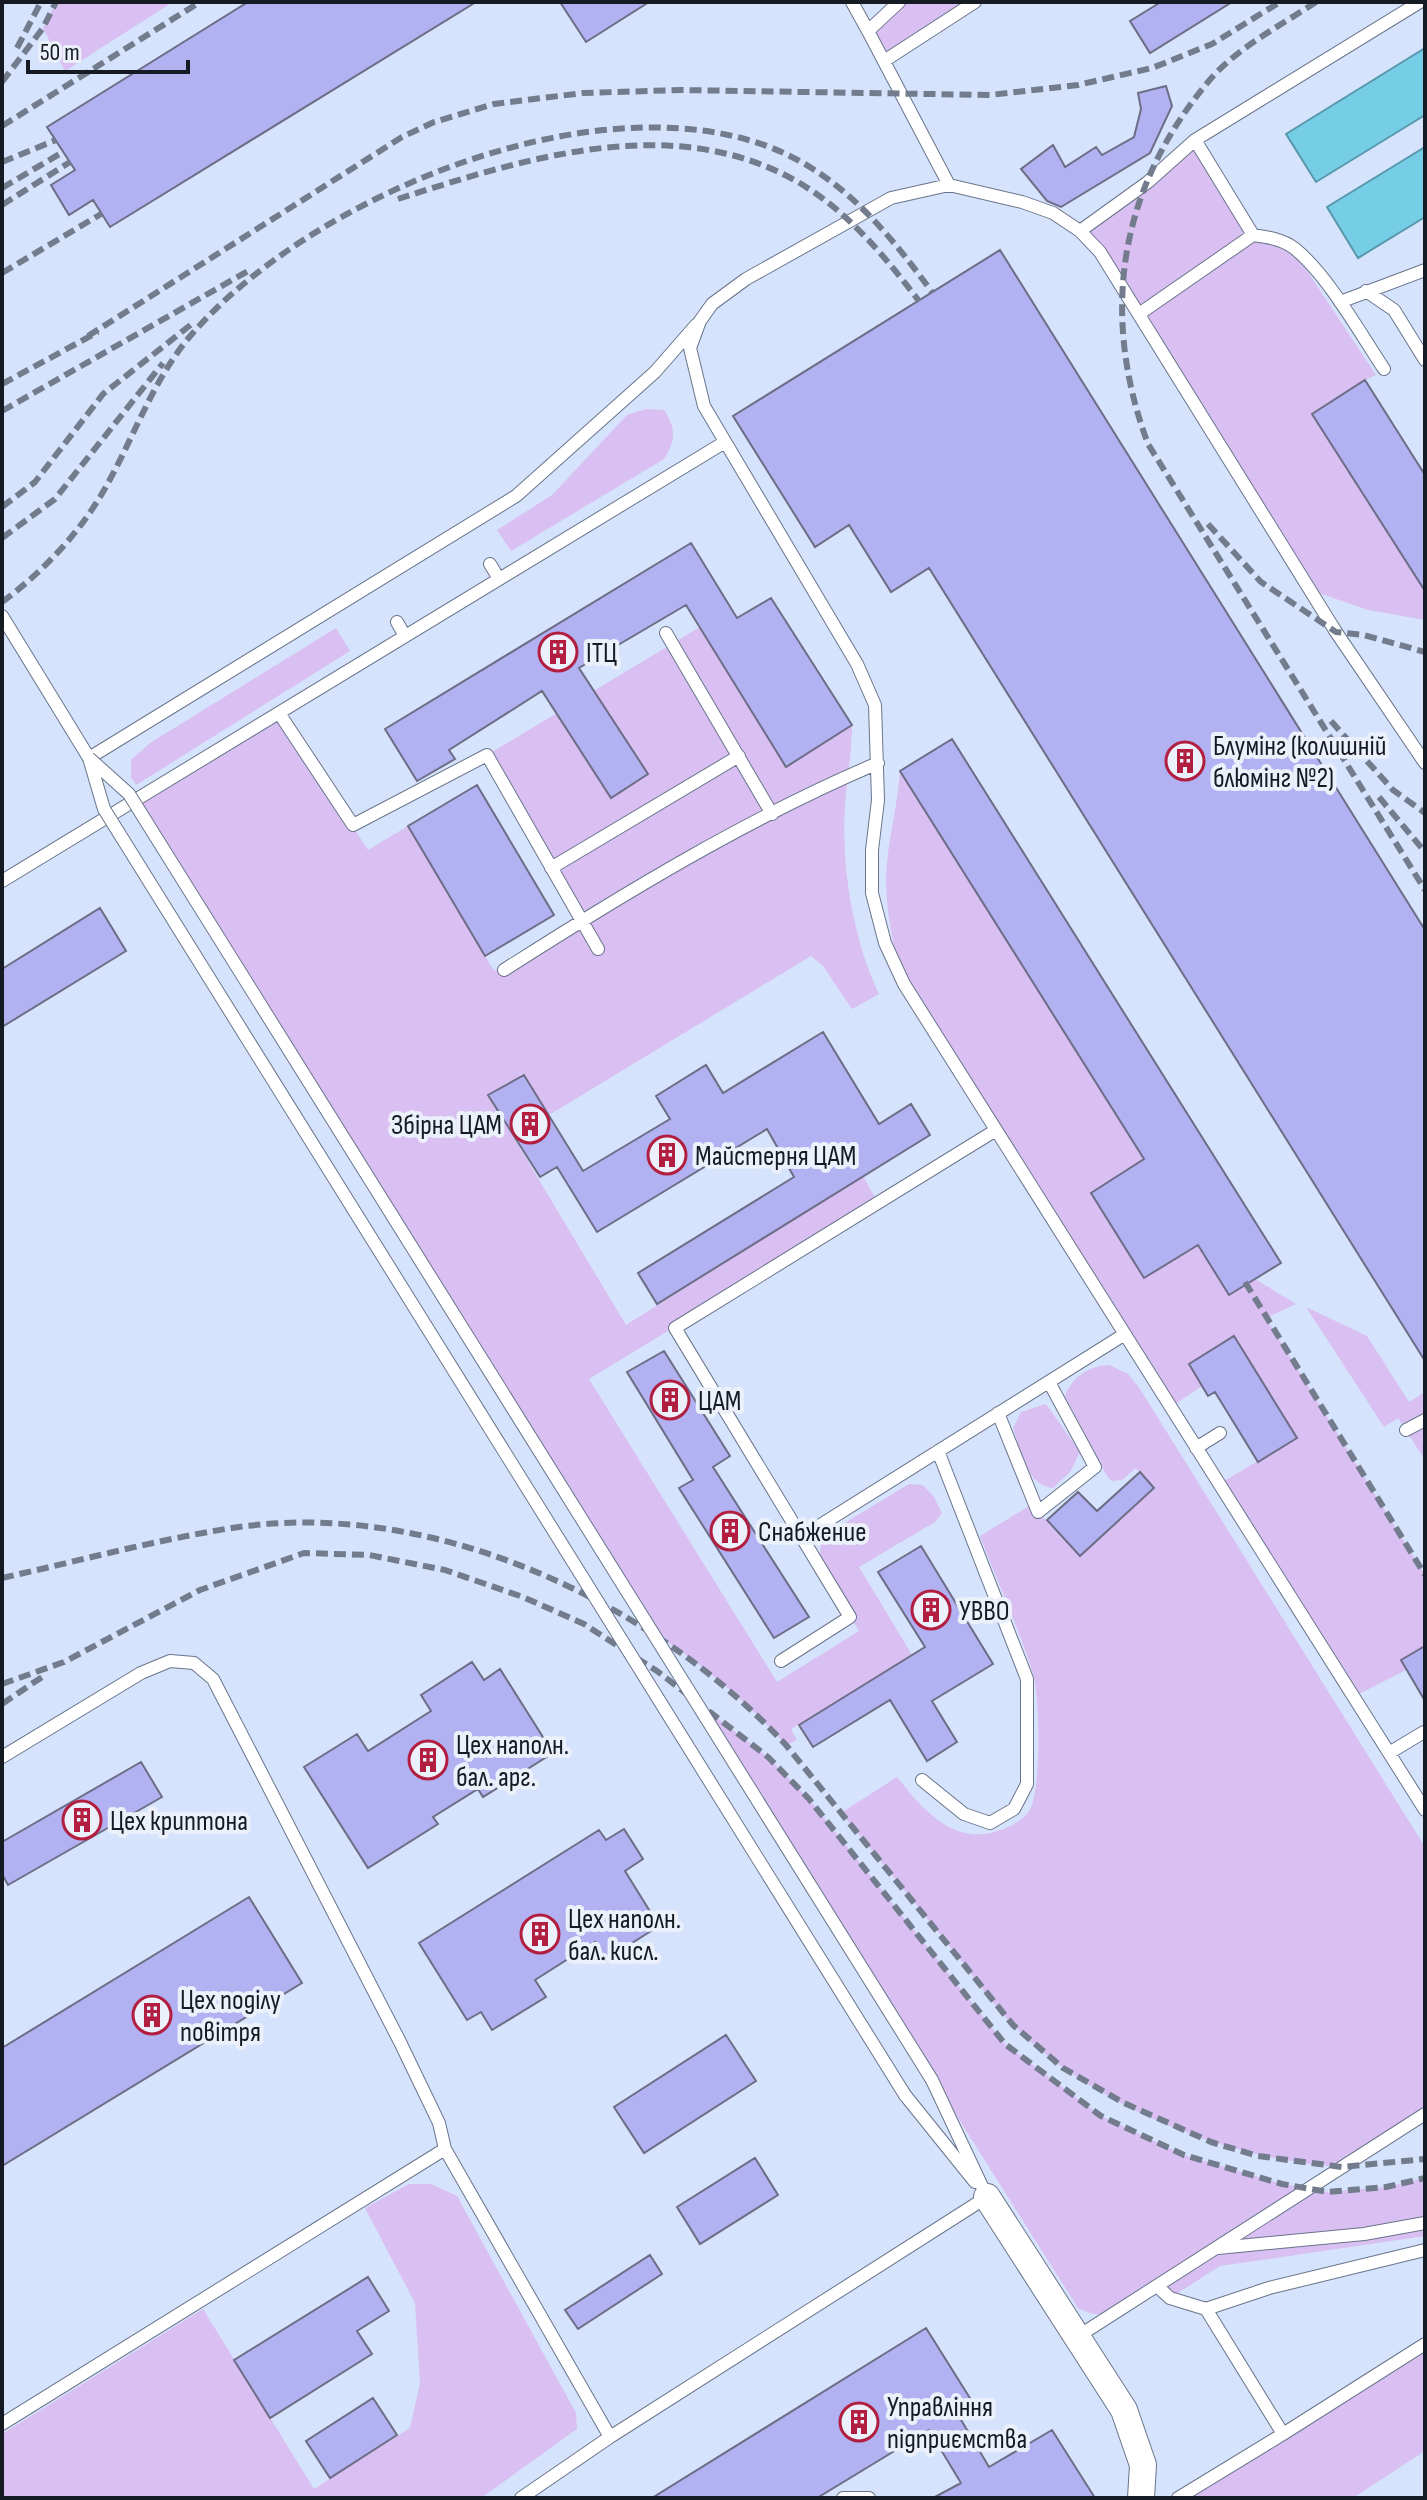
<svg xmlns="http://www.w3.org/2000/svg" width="1427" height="2500" font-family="'Sofia Sans Condensed',sans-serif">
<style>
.green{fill:#d9bff2}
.water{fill:#75cee6;stroke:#5898ac;stroke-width:2}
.building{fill:#b2b1f2;stroke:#6d6d85;stroke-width:2}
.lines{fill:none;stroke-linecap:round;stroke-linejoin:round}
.service-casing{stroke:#69758b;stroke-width:14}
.minor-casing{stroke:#69758b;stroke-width:28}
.service{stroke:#fff;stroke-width:12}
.minor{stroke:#fff;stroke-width:26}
.rail{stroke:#737c8c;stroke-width:6;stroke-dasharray:12 6;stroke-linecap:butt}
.service-bridge-casing{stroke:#69758b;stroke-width:14;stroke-linecap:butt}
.service-bridge{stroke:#fff;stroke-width:12}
.labels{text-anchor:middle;stroke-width:8;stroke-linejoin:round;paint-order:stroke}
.poi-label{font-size:28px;fill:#161b23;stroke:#ebf0fa;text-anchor:start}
</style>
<rect width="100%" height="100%" fill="#d6e3fc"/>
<path class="green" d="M56,2H173L65,71L43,28Z
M899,2H975L884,61L868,31Z
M1195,140L1253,235L1290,245L1376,375L1365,380L1425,591V620L1368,610L1313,591L1081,231Z
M646,409L664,410C676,428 676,441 664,459L511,551L497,530L552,495L627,415Z
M700,627L786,766L852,725C852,752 847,778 845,805C841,867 853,939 879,994L852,1009L823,966L811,956L549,1115L524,1075L488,1095L626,1325L863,1176L878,1203L589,1379L777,1682L859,1631L819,1564L821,1544L828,1533L909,1484L923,1485L934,1497L942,1513L935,1522L859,1567L912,1655L791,1729L797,1740L786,1745C746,1702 704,1664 653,1633L134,802L279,713L368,850L408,826L494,971L582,919L487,755Z
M336,628L350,651L136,785L131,777V760L150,743Z
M900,771L1144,1159L1091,1194L1144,1278L1198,1245L1229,1294L1255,1279L1296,1304L1266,1318L1425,1575V1646L1401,1660L1406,1670L1353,1697L1219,1484L1297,1438L1235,1337L1189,1364L1202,1386L1171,1407L904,984C893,947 883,902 887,862C890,832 898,802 900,771Z
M1306,1307L1367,1336L1409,1402L1425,1392V1460L1398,1418L1384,1427Z
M1109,1365L1128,1374L1140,1389L1425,1847V2114L1342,2167C1229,2160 1094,2107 1013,2025C992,2004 975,1978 956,1954C918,1907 880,1860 841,1813L897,1777C920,1806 949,1842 991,1833C1005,1829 1018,1824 1028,1813C1042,1795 1040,1696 1033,1674C1019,1627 997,1582 980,1536L1034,1503L1038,1512L1080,1556L1154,1488L1136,1468L1122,1480L1112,1481L1107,1476L1065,1396C1072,1377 1089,1366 1109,1365Z
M1046,1404L1080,1452L1070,1472L1053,1488C1026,1486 1021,1450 1013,1428L1021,1412Z
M695,1701L768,1757L809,1799L1005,2044L1101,2116L1184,2155L1282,2184L1328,2192L1386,2187L1425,2178V2236L1220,2266L1170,2298L1157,2286C1132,2301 1107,2326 1078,2308Z
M409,2184H431L457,2196L576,2413L577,2429L481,2498H2V2434L203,2309L314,2489L410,2428L420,2383L415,2303L365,2208Z
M1425,2351V2451L1353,2498H1178L1255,2459Z"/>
<path class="water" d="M1425,48V115L1316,182L1286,134Z
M1425,147V217L1358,258L1327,207Z"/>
<path class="building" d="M248,2H476L110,227L93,200L69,215L51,185L75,170L47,127Z
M560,2H649L586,42Z
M1161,2H1232L1150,53L1130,21Z
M1166,86L1172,106L1150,153L1061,207L1047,201L1021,169L1053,145L1065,167L1096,147L1102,155L1134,137L1141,109L1138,93Z
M1000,250L1425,930V1361L929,568L891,592L849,525L815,547L733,416Z
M1365,380L1425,475V591L1312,414Z
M691,543L737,618L771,598L852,725L786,767L686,605L579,668L648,774L611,798L542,691L449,750L455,759L417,781L385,729Z
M952,739L1281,1263L1229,1295L1198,1245L1144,1278L1091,1193L1144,1159L900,771Z
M477,785L554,915L485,956L408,826Z
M100,908L126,951L2,1027V969Z
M823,1032L879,1124L911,1104L930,1135L657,1304L638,1273L794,1177L767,1129L597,1232L557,1167L540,1177L488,1095L524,1075L583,1171L670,1119L656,1096L706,1065L723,1093Z
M1234,1336L1297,1438L1258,1462L1215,1392L1208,1396L1189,1364Z
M664,1351L730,1456L713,1467L809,1617L774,1638L679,1488L693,1480L627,1372Z
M1140,1472L1154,1488L1080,1556L1047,1520L1078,1492L1097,1511Z
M921,1546L993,1664L932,1701L957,1742L927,1761L890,1700L813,1747L799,1725L925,1647L878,1572Z
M1425,1646V1701L1401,1660Z
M472,1662L484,1680L500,1669L553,1753L483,1797L478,1789L433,1817L438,1824L368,1868L304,1767L357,1734L368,1751L431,1711L421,1695Z
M141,1762L162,1797L8,1885L2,1874V1842Z
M624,1829L643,1859L625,1871L659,1926L605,1960L595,1942L535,1980L546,1997L492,2030L481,2012L467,2020L419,1943L599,1830L606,1840Z
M249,1897L302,1983L2,2166V2048Z
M726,2035L756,2081L644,2153L614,2107Z
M755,2158L778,2195L700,2244L677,2207Z
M650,2255L662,2274L578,2329L565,2310Z
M368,2277L389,2311L357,2331L372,2354L270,2418L234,2360Z
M926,2328L973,2403L957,2413L989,2467L1052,2430L1095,2498H933L961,2483L929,2430L817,2498H652Z
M373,2398L397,2435L330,2478L306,2441Z"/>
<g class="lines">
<g class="service-casing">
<path id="service" d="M852,2L868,31
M899,2L868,31L949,185
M884,61L975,2
M1080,231L1148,182L1195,140L1420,2
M1253,235C1267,237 1282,239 1294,248C1327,274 1360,333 1384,369
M1366,291L1394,310L1425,360
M1340,302L1425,270
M1139,314L1253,235L1195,140
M490,564L499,579
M2,616L89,758L516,496L655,372L696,325
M397,622L405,636
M666,633L772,814
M279,713L353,825L487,755L598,949
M1425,763L1336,632L1100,252L1080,231L1053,213L1022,202L949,185L891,198L746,279L712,304L700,321L690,348L704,406L857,664L875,705L878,800L872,850V893L885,943L904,984L1425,1810
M551,868L739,756
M2,881L725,442
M504,970C623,894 748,818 878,763
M998,1413L1038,1512L1095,1467L1049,1382
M1406,1430L1425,1420
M1196,1448L1220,1433
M803,1536L1125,1334
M781,1661L850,1617L675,1328L996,1130
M1389,1753L1424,1732
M2,1757L141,1673L170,1661L194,1663L213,1679L400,2042L439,2123L445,2149L610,2437
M922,1780L964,1814L990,1823L1014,1809L1027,1784V1679L938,1451
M905,2095L975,2182
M1218,2248L1364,2234L1425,2223
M1157,2286L1170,2298L1206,2309L1269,2288L1425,2250
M1077,2337L1425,2114
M2,2424L445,2149
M1283,2434L1425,2344
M521,2498L610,2437L987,2197L932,2080
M843,2498H869
M1178,2498L1283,2434L1206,2309"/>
</g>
<g class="minor-casing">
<path id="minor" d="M987,2197L1124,2410L1143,2465L1141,2498"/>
</g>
<use href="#service" class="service"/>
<use href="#minor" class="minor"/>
<path class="rail" d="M1316,2C1280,26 1235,49 1208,82C1118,190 1100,315 1148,444L1425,890
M17,48L41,2
M2,82L43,28L56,2
M2,126L200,2
M2,162L56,140
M2,188L63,152
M398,199C526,158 677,109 803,185C850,214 886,258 919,301
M2,205L70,162
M2,273L101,214
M88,336L402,137L434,122L494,104L583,93L681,90L990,95L1078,85L1152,68L1212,44L1280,2
M2,384L98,332
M2,411L248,271
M2,507L35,482L103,394L193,323
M1208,524L1261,582L1336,632L1364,635L1425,652
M2,538L55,499L163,363
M2,602C40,574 75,538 100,497C132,444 151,381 192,334C311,197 589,81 767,146C841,174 887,231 932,292
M1331,721L1393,790L1425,813
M1379,797L1425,852
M1245,1282L1425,1575
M2,1578C78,1561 155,1540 232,1528C432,1497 652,1601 786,1745L1013,2025L1063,2068L1124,2103L1211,2142L1258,2156L1342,2167L1425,2159
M2,1684L64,1662L200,1590L304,1553L369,1555L445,1570L523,1597L584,1624L657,1671L768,1757L809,1799L1005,2044L1101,2116L1184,2155L1282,2184L1328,2192L1386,2187L1425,2178
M2,1704L42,1677"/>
<g class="service-bridge-casing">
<path id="service-bridge" d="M89,758L129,794L932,2080
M89,758L104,809L905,2095"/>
</g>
<use href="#service-bridge" class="service-bridge"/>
</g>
<defs>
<g id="building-ring" transform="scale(2)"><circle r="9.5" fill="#ebf0fa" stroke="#b11e40" stroke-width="1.5"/><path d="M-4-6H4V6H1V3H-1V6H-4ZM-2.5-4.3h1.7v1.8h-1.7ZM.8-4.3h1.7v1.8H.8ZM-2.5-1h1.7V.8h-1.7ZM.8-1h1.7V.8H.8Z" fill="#b11e40"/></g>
</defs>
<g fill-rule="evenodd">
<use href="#building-ring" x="558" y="652"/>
<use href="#building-ring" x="1185" y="761"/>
<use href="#building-ring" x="530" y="1124"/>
<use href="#building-ring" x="667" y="1155"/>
<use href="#building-ring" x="670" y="1400"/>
<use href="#building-ring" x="730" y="1531"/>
<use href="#building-ring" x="931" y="1610"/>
<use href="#building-ring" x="428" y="1760"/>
<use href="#building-ring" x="82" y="1820"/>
<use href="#building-ring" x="540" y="1934"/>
<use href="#building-ring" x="152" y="2015"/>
<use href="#building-ring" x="859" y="2422"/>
</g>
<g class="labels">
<g class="poi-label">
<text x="586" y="662">ІТЦ</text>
<text x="1213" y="755">Блумінг (колишній<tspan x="1213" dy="32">блюмінг №2)</tspan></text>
<text x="502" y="1134" text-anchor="end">Збірна ЦАМ</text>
<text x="695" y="1165">Майстерня ЦАМ</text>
<text x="698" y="1410">ЦАМ</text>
<text x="758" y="1541">Снабжение</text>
<text x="959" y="1620">УВВО</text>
<text x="456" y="1754">Цех наполн.<tspan x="456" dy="32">бал. арг.</tspan></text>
<text x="110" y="1830">Цех криптона</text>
<text x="568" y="1928">Цех наполн.<tspan x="568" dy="32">бал. кисл.</tspan></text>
<text x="180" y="2009">Цех поділу<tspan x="180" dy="32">повітря</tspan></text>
<text x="887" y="2416">Управління<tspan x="887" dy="32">підприємства</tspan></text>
</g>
</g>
<rect width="1427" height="2500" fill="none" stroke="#161b23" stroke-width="8"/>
<path d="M28 60v12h160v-12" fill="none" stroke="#161b23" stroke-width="4"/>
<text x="40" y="60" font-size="24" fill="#161b23" stroke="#ebf0fa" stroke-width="6" paint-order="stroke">50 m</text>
</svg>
